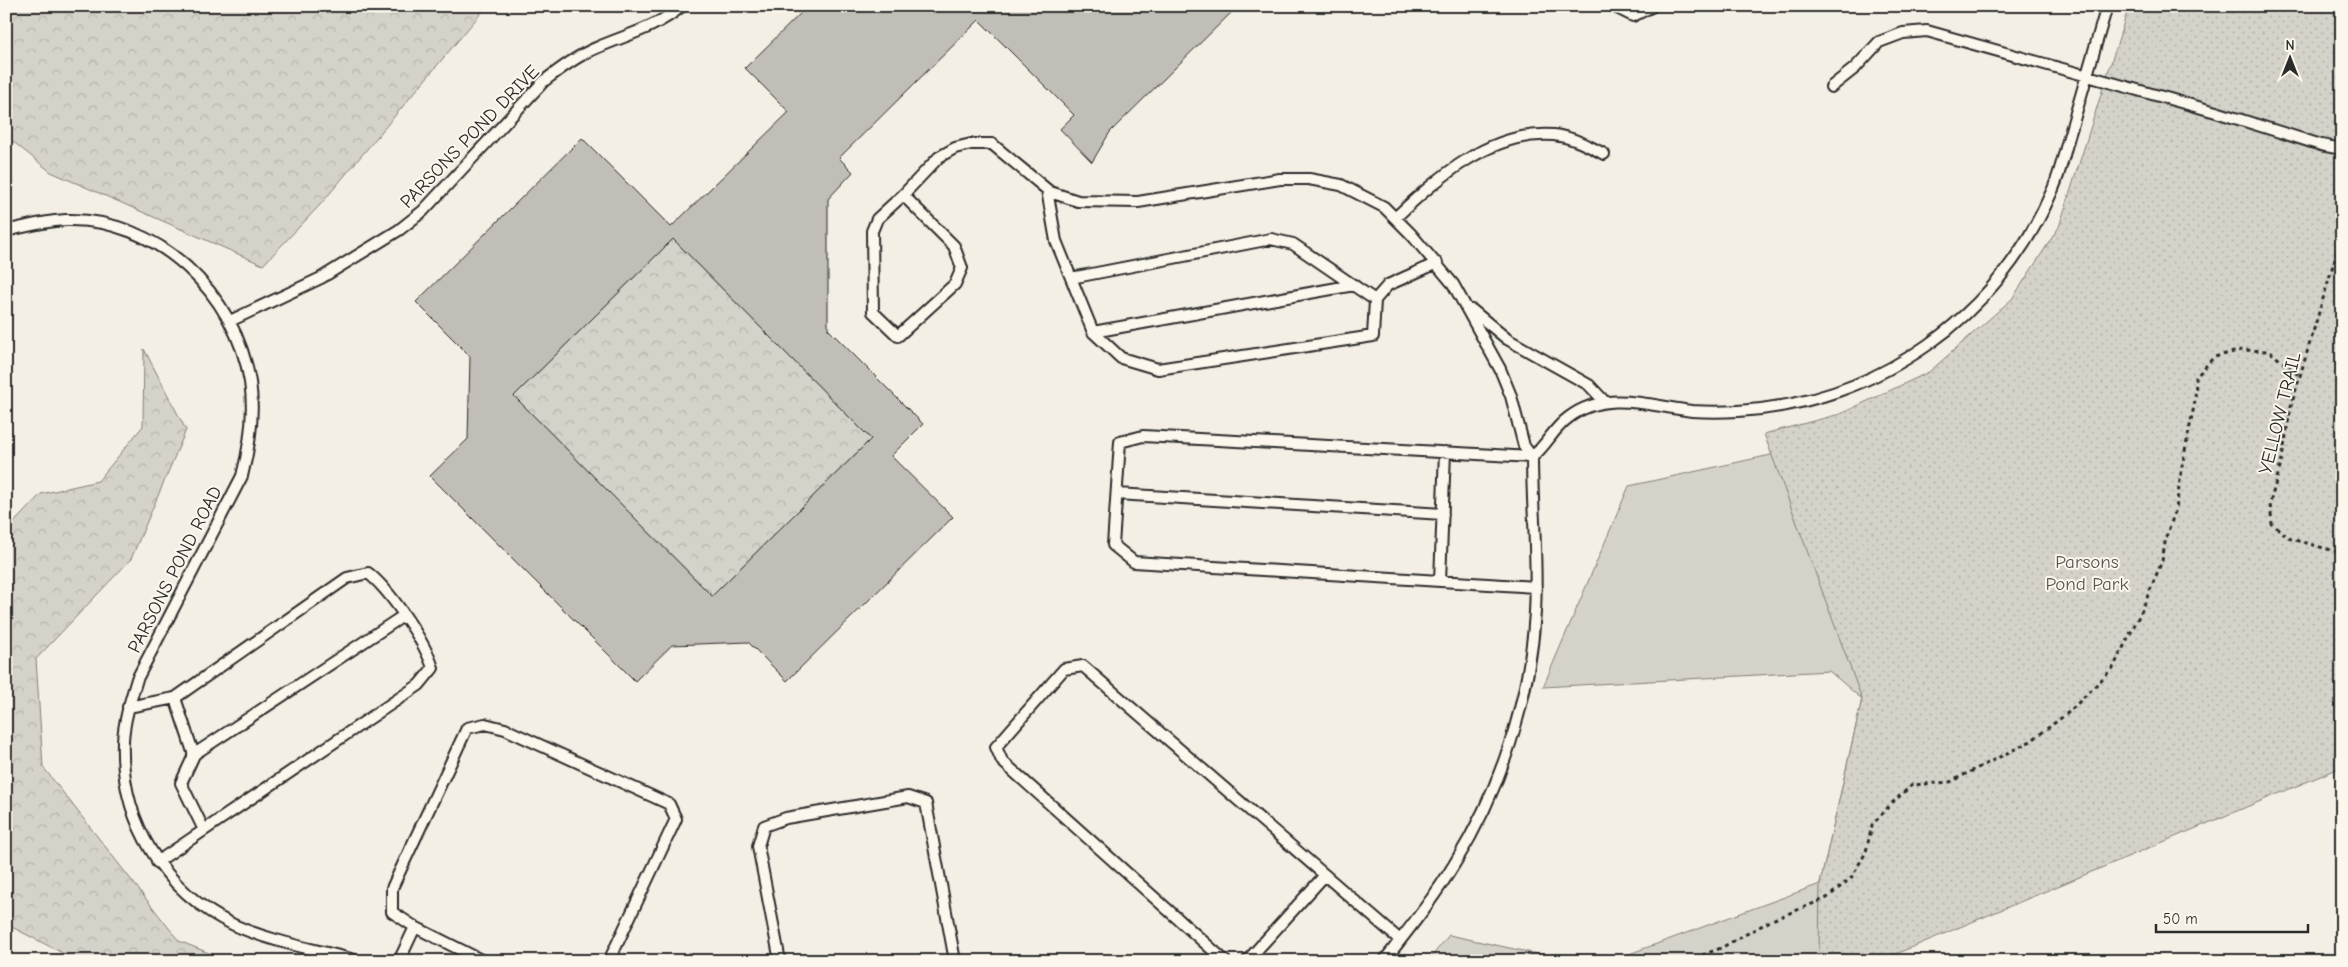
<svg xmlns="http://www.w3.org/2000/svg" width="2348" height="967" font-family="'Comic Neue',sans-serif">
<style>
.grass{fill:#d5d2c9;stroke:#807e7a}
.forest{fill:url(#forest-crowns);stroke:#807e7a}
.park{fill:url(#park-dots);stroke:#807e7a}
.building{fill:#c0beb6;stroke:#2b2b2b;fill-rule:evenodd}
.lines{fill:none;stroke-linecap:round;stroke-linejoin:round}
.lane-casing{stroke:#2b2b2b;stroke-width:14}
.path{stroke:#2b2b2b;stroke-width:3;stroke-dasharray:4 4;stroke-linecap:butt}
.lane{stroke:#fbf7ec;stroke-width:10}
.labels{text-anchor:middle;stroke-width:4;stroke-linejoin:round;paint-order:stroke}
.street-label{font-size:19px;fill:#2b2b2b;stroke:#fbf7ec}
.park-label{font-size:19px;fill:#565552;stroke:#fbf7ec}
</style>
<defs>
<pattern id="forest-crowns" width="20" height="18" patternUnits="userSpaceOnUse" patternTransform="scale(1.25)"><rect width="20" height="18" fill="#d5d2c9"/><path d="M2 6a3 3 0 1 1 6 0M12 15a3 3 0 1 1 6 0" fill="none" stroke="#b7b4ad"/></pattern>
<pattern id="park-dots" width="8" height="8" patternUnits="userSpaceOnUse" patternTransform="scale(1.25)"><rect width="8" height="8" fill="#d5d2c9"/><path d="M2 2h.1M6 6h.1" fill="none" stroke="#b7b4ad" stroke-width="1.8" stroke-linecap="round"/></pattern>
</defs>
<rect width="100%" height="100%" fill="#f3efe4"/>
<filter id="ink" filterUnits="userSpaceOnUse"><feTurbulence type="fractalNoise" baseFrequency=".02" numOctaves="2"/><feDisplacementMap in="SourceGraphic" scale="10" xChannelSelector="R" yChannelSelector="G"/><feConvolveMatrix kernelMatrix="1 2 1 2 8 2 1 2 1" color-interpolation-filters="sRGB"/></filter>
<g filter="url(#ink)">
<path class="grass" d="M1798,449L1927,813L1879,961H1610L1820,884L1862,699L1829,671L1543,687L1629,486Z
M1449,935L1570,961H1428Z"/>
<path class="forest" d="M6,6H487L320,205L263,265L51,172L6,136Z
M673,239L871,439L712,596L514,396Z
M144,349L186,430L131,559L36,659L43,767L179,941L229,961H78L6,924V531L41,494L98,481L143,426Z"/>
<path class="park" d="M2129,6H2342V767L1879,961H1819L1820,884L1862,699L1764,434L1840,414L1929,372L2012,299L2059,227Z"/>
<path class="building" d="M808,6H1238L1110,132L1092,162L1060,129L1074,115L979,20L839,158L853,172L828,199V329L923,424L891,456L953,517L787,681L748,642L672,645L635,681L430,476L468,439L470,356L416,302L582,138L671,227L789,112L745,68ZM673,239L871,439L712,596L514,396Z"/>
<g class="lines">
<g class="lane-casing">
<path id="lane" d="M1613,6L1633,16L1653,6
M1831,87L1855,68L1879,42L1903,33L1927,31L2216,112L2321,145L2342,149
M1047,190L1056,241L1093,332L1121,358L1158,369L1373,336L1375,300L1388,285L1437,263
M903,195L954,246L962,268L955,284L898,336L873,312L872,231L877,219L903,195L939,157L955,148L971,144H992L1050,192L1078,201L1138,202L1280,179H1309L1341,185L1384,207L1411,234L1453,284L1500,369L1511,396L1524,446L1532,457
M1395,218C1438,178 1491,130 1554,135C1572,137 1589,146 1604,154
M6,231C26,226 46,221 66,220C157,217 236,294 250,382C255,414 250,445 242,476L137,679C131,699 124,720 123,741C120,820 163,891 234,925C271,942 319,950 358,961
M1071,278L1271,239L1293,244L1375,300
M1472,310L1507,339L1589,385L1605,402
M230,321L321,278L399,230L423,211L544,81C560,69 577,56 596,48C626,35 656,28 682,6
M1093,332L1354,285
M1532,457L1143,436L1120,442L1113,545L1134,562L1536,587
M1117,494L1443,514
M1440,581L1445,452
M175,698L194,755L181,783L204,830
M128,707L175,698L347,578L368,573C390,590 425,642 433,668L419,685L157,862
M193,755L403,616
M415,927L483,961
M399,961L415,927L392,912V888L467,728L485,724L505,729L669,804L676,819L609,961
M780,961L758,846L764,826L786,818L908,797L926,803L955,961
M1225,961L1002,761L996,747L1064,669L1083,666L1400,940
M1247,961L1325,875
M1384,961C1409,929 1434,898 1455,863C1501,789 1530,699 1535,612C1538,561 1532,509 1532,457C1546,446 1553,429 1568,418C1606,389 1650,406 1692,411C1707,412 1723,412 1738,411C1877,403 1998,318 2053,189C2061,171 2065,149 2071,130C2083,89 2095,47 2107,6"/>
</g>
<path class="path" d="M2342,235L2291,406L2281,464L2270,503L2272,524L2291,539L2342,553
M1687,961L1721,948L1772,920L1827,898L1851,878L1866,852L1872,825L1892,803L1912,785L1950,782L2031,741L2069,712L2113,668L2142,610L2162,561L2166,537L2176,509L2182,466L2195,401L2196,377L2214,357L2242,350L2269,351L2301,377"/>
<use href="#lane" class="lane"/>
</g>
</g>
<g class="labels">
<g class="street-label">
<text transform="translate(469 136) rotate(-46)" y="7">PARSONS POND DRIVE</text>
<text transform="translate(2279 413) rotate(-76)" y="7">YELLOW TRAIL</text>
<text transform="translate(174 569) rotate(-63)" y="7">PARSONS POND ROAD</text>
</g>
<g class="park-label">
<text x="2087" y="568">Parsons<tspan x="2087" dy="22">Pond Park</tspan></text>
</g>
</g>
<rect width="2348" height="967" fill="none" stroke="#fbf7ec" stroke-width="25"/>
<rect x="12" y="12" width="2323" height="942" fill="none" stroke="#2b2b2b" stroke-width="2" filter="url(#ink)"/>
<g transform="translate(2290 58)" stroke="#fbf7ec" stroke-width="4" paint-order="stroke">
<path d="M0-4L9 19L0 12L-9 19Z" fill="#2b2b2b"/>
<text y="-8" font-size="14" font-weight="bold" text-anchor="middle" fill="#2b2b2b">N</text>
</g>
<path d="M2156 924v8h152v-8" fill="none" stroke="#2b2b2b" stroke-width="2.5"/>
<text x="2163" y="924" font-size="15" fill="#2b2b2b" stroke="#fbf7ec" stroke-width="4" paint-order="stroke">50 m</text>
</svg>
